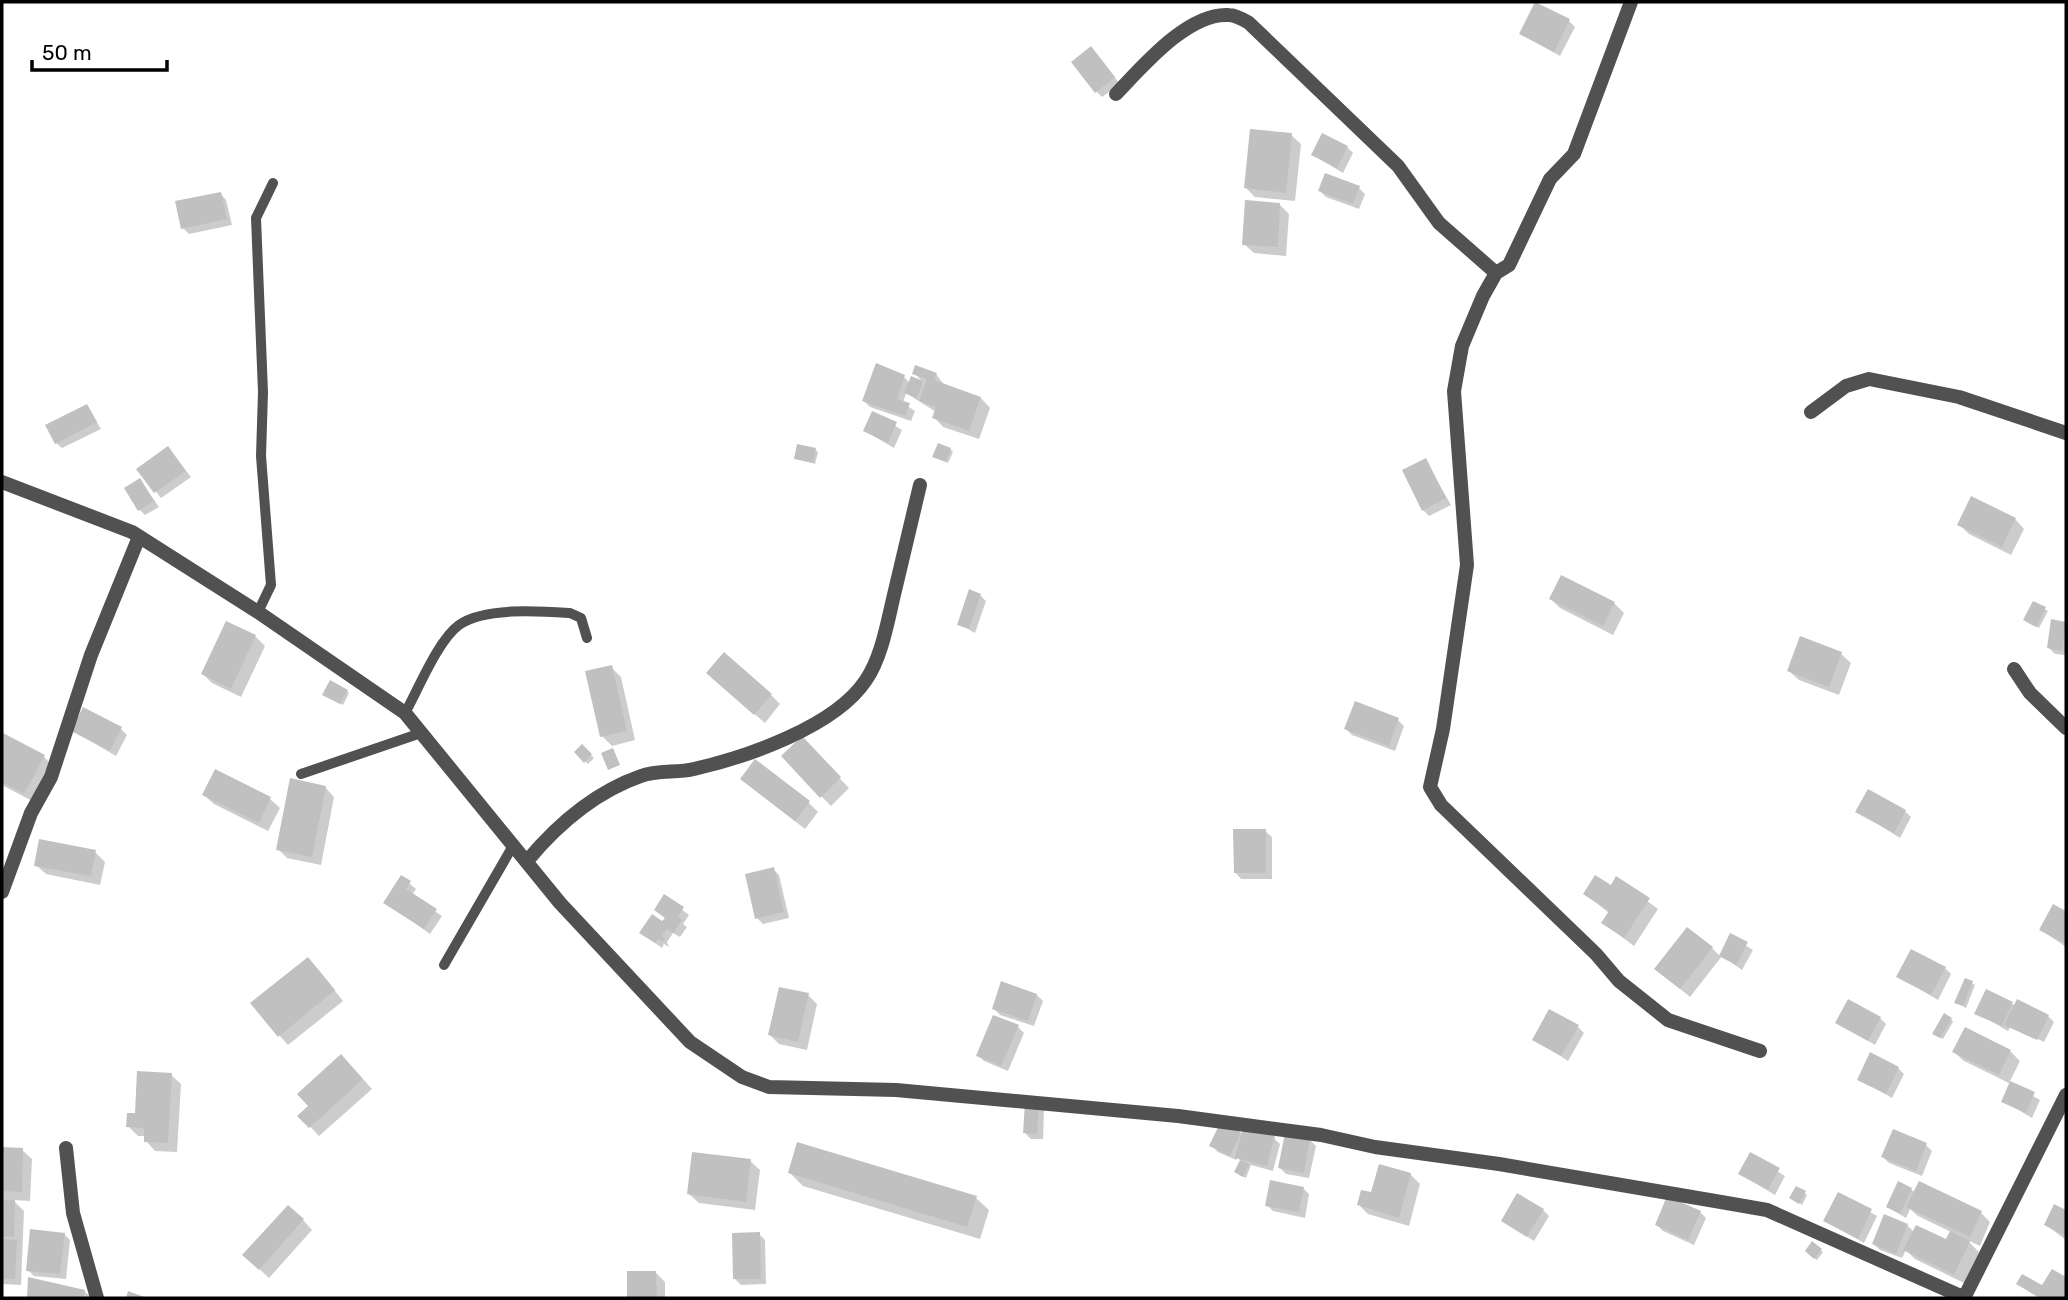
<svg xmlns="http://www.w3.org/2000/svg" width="2068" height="1300" font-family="Rubik,sans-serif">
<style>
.shadow{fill:#0003}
.building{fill:#c0c0c0}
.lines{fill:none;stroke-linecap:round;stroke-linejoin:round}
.lane{stroke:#515151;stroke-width:10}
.street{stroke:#515151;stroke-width:14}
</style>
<rect width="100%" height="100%" fill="#fff"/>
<path class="shadow" d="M1569,21L1575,27L1560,56L1521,34Z
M1097,55L1120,84L1102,97L1096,91Z
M1291,135L1301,144L1295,201L1255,197L1245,187Z
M1347,147L1353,153L1343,173L1313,155Z
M1359,188L1365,194L1359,209L1326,197L1320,191Z
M220,193L226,200L232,225L189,234L183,228Z
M1279,204L1289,214L1286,256L1254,253L1244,244Z
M914,373L936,374L945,386L981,398L990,408L979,439L943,427L934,417L936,412L906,393L903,403L915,411L911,421L870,407L864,401L904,377L910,383L912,378L924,383Z
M87,406L101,429L62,448L56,443Z
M873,413L902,430L894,448L865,431Z
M168,448L191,477L161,498L138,469Z
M815,449L818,452L815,464L796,458Z
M950,449L953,452L948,463L935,457Z
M1425,460L1451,505L1429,516L1423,510Z
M140,480L159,507L145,515L139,509Z
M2015,519L2024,529L2011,555L1969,534L1959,524Z
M1562,577L1614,603L1624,613L1613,635L1560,608L1551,599Z
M980,595L986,601L975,633L959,624Z
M2033,603L2048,611L2039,628L2027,622Z
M2066,623V655L2055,654L2049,648Z
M255,636L265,646L241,697L212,683L203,674Z
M1841,654L1851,663L1839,695L1799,680L1789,671Z
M611,667L621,677L635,740L612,746L602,736Z
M718,682L771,695L780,704L765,723Z
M347,691L349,693L343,705L327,697Z
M1398,720L1404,726L1395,751L1352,735L1346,729Z
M121,729L127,735L116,756L73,731Z
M4,736L44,757L53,766L34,802L2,785Z
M802,739L849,788L831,806L783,757Z
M582,746L594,758L588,764L576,752Z
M215,772L270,799L280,808L268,831L214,804L204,795Z
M325,787L334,797L321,865L287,858L278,849Z
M752,788L809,803L818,812L805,829Z
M1857,811H1905L1911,817L1900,838Z
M1265,831L1272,837V879H1241L1235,872Z
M95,852L105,862L100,885L46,874L36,865Z
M773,869L779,875L789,918L763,924L757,918Z
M402,877L416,889L412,895L442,916L430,934L385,902Z
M1617,879L1658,909L1634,946L1603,923L1609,913L1585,894L1611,887Z
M665,897L689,915L683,924L687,927L680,937L673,933L667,942L669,947L664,944L662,948L641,933L663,924L666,919L656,910Z
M2053,906L2066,913V947L2041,930Z
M1731,936L1753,950L1742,970L1722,956L1690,997L1656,969L1712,948L1721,957Z
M317,968L343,1001L288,1045L279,1035Z
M1945,968L1951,974L1938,1000L1899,977Z
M1966,980L1975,985L1966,1008L1956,1002Z
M808,995L817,1004L807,1050L779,1044L770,1035Z
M1037,995L1043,1001L1034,1026L1000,1015L994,1009Z
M2012,1004L2048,1016L2054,1022L2044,1042L2011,1026L2008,1031L1977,1013Z
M1880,1018L1886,1024L1875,1045L1837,1022Z
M1951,1019L1953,1022L1943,1039L1937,1036Z
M1018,1027L1024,1033L1008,1071L984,1061L978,1055Z
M1578,1027L1584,1033L1568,1061L1534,1039Z
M1965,1029L2010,1051L2020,1061L2009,1083L2040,1100L2032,1118L2003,1101L2011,1084L1964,1061L1954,1052Z
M351,1066L372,1089L319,1136L300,1116Z
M1898,1068L1904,1074L1892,1098L1859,1079Z
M171,1075L181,1084L177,1152L155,1151L146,1141V1136H138L128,1126Z
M1026,1103L1044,1110L1043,1139H1031L1025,1133Z
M1240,1133L1274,1138L1280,1144L1273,1171L1251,1165L1246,1178L1239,1175L1241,1161L1238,1158L1236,1160L1218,1152L1212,1146Z
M1310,1140L1316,1146L1309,1178L1286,1174L1280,1168Z
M1926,1145L1932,1151L1922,1176L1889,1163L1883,1157Z
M2,1149L22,1150L32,1159L30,1201L13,1200L24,1211L21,1285L2,1284Z
M1751,1155L1785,1176L1775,1195L1740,1174Z
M750,1161L760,1170L755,1210L699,1203L689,1194Z
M790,1173L976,1198L989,1210L980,1239L803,1186Z
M1410,1174L1420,1184L1409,1226L1368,1214L1359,1205Z
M1303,1188L1309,1194L1305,1218L1273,1211L1267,1205Z
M1911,1189L1915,1193L1981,1213L1990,1222L1980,1246L1967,1240L1979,1252L1964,1283L1915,1259L1906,1250L1902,1258L1880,1250L1874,1244L1907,1225L1914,1232L1947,1241L1951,1232L1918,1216L1910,1209L1906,1218L1888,1207Z
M1805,1193L1807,1195L1802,1205L1794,1200Z
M1838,1194L1877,1216L1864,1243L1825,1221Z
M2055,1206L2066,1212V1240L2046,1225Z
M1543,1210L1549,1216L1534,1241L1503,1221Z
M1700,1212L1706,1218L1694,1245L1663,1231L1657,1225Z
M303,1220L312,1230L269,1278L254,1264Z
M64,1234L70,1240L66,1279L34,1276L28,1270Z
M759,1234L765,1240L766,1284L741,1285L735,1279Z
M1820,1250L1823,1252L1817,1260L1809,1254Z
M2052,1271L2066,1279V1298H2039L2018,1284L2043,1288Z
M629,1273H656L665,1282V1298H629Z
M30,1279L84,1291L92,1298H29Z"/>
<path class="building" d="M1535,2L1570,19L1554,52L1519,34Z
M1091,46L1115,77L1095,93L1071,62Z
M1250,129L1292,133L1286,193L1244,188Z
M1322,133L1348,146L1337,168L1311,155Z
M1325,173L1360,186L1353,204L1318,191Z
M221,192L227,219L181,229L175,201Z
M1245,200L1280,203L1278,247L1242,245Z
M876,363L905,375L897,399L910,403L905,416L862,401Z
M915,365L937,373L934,380L981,397L969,431L932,418L936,407L919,401L927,379L912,374Z
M911,376L923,381L917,398L904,393Z
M87,404L97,422L55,444L45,425Z
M872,411L897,422L888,443L863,431Z
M938,443L951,448L946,462L932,457Z
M797,444L816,448L813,463L794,459Z
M168,446L186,471L154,493L136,469Z
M1426,458L1446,498L1422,511L1402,470Z
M140,478L154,501L138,511L124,488Z
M1971,496L2016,518L2002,547L1957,525Z
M1561,575L1615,602L1603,626L1549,599Z
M969,589L981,594L969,629L957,625Z
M2033,601L2046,607L2036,627L2023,620Z
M2051,619L2066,622L2062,651L2047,648Z
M226,621L256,635L231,689L201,674Z
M1800,636L1842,652L1829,687L1787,671Z
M724,652L772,694L754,715L706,673Z
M612,665L627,731L600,737L585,671Z
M330,680L348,690L340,704L322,695Z
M1355,701L1399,718L1389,746L1344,729Z
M83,707L122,727L110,751L71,731Z
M3,733L45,755L24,794L2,782Z
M802,736L841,777L820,798L781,756Z
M582,744L592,754L584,763L574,752Z
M613,748L620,765L608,770L601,753Z
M755,759L810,801L795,821L740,779Z
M215,769L271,797L259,823L202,795Z
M290,778L326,786L312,857L276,850Z
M1868,789L1906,810L1894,833L1855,812Z
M1233,829H1266V873H1234Z
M39,839L96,850L91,876L34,866Z
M774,867L784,912L755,919L745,874Z
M401,875L411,881L406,889L437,909L424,929L383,903Z
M1595,875L1611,885L1616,876L1650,898L1624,938L1601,923L1609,911L1583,894Z
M664,894L684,907L678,917L682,920L673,933L667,929L662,936L665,938L663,942L658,939L655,943L639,933L652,914L662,921L665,918L654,910Z
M2053,904L2066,911V944L2039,930Z
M1687,927L1713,947L1680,989L1654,969Z
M1730,933L1748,942L1736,965L1719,956Z
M1911,949L1946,967L1931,995L1896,977Z
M308,957L335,990L278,1037L250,1003Z
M1965,978L1973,981L1963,1006L1954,1003Z
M1001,981L1037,994L1028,1021L992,1009Z
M779,987L809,993L798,1042L768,1035Z
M1986,989L2013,1002L2002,1026L1974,1014Z
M1848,999L1881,1017L1868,1041L1835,1023Z
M2017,999L2049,1015L2037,1040L2004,1025Z
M1549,1009L1579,1025L1561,1056L1532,1040Z
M1944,1013L1952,1018L1940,1038L1932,1034Z
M993,1015L1019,1025L1001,1066L976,1056Z
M1965,1027L2011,1050L1999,1075L1952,1052Z
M1870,1052L1899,1067L1886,1094L1857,1080Z
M341,1054L363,1079L309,1128L297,1116L308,1106L297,1094Z
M137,1071L172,1073L168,1143L144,1142V1128L126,1127L127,1113H135Z
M2010,1081L2035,1092L2026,1113L2001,1102Z
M1025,1102H1039L1037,1134L1023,1133Z
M1220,1123L1241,1132L1230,1156L1209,1146Z
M1243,1128L1275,1136L1267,1166L1235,1158Z
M1893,1129L1927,1143L1916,1171L1881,1157Z
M1285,1133L1310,1138L1304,1173L1278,1168Z
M797,1142L977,1196L967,1227L788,1173Z
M2,1147L23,1148L22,1192L2,1191Z
M692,1152L751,1159L746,1202L687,1194Z
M1750,1152L1780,1168L1768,1190L1738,1174Z
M1240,1160L1249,1164L1243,1177L1234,1172Z
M1379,1164L1411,1173L1399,1218L1357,1205L1361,1190L1371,1192Z
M1270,1180L1304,1187L1299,1212L1265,1206Z
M1898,1181L1912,1188L1900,1214L1886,1207Z
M1919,1181L1982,1211L1970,1237L1906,1207Z
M1796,1186L1806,1191L1799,1204L1789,1198Z
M1838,1192L1872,1209L1858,1239L1823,1221Z
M1517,1193L1544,1209L1527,1237L1501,1221Z
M1667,1196L1701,1211L1688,1240L1655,1225Z
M2,1200H15L14,1237L2,1236Z
M2054,1204L2066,1210V1236L2044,1225Z
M288,1205L304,1219L259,1270L242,1255Z
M1884,1214L1908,1224L1896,1254L1872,1244Z
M1916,1225L1946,1239L1950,1231L1970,1241L1954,1275L1903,1250Z
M30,1229L65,1233L60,1274L26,1271Z
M760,1232L761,1279H733L732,1233Z
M2,1239L17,1240L15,1279H2Z
M1812,1241L1822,1249L1814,1259L1805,1251Z
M2052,1269L2066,1277V1298H2040L2016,1284L2022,1274L2042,1285Z
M627,1271H656L657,1298H627Z
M28,1277L85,1290L83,1298H27Z
M128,1291L147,1298H126Z"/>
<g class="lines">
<path class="lane" d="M258,612L271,585L261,456L263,392L256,218L273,183
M405,713C418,690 438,640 459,625C484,607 540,611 570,613L581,618L587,638
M301,774L421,733
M444,965L514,844"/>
<path class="street" d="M1631,2L1574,154L1550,179L1509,265L1496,273L1483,296L1462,346L1454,391L1467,565L1443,729L1430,787L1441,805L1596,954L1619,981L1668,1020L1760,1051
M1116,94C1142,67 1188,12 1229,15C1236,15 1244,20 1249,23L1398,166L1439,223L1496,273
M1811,412L1846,386L1869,379L1959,397L2066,433
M2,482L132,532L258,612L405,713L560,903L690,1042L742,1077L769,1087L896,1090L1178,1116L1321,1135L1375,1147L1499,1164L1721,1202L1767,1210L1965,1298
M2014,669L2030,693L2066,728
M527,861C557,825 595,792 641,776C657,770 677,773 694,769C746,757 835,727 866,680C881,658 887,625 893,599C902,561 911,523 920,485
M2,892L31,813L51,777L91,655L139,537
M66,1148L73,1213L97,1298
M1964,1298L2066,1095"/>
</g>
<rect width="2068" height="1300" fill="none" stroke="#000000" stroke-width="7"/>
<path d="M32 60v10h135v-10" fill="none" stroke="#000000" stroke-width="3.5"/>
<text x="42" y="60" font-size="21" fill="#000000" stroke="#ffffff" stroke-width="5" paint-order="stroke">50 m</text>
</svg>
